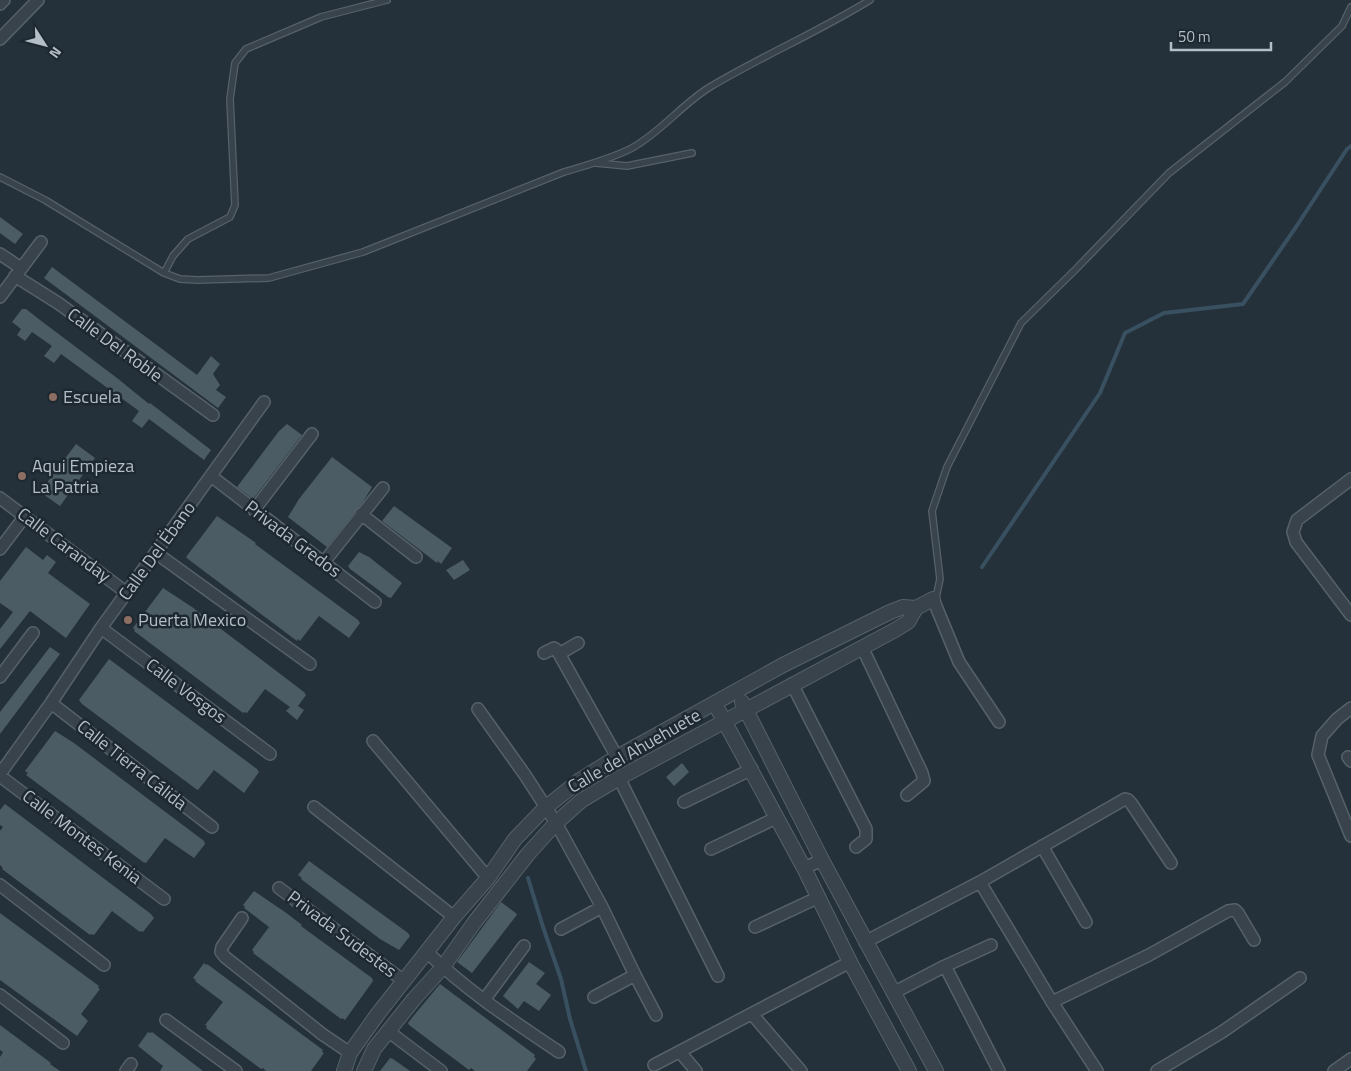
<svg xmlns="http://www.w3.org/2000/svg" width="1351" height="1071" font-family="'Titillium Web',sans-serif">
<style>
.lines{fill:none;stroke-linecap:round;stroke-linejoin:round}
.stream{stroke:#395060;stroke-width:4}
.building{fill:#4c5c65}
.service-casing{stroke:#566169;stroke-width:8}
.minor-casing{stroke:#566169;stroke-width:14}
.tertiary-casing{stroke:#566169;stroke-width:16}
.service{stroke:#38434b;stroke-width:5.5}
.minor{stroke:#38434b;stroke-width:11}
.tertiary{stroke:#38434b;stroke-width:14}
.education-dot{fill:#8d6e63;stroke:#1d2830;stroke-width:2}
.labels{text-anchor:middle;stroke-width:5;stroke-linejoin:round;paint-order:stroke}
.street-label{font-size:18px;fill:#b3bec6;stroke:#1d2830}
.poi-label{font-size:18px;fill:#b3bec6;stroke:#1d2830;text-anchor:start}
</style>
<rect width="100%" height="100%" fill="#24313a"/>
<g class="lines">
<path class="stream" d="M982,567L1100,393L1125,333L1164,313L1243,304L1296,227L1347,149L1351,146
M528,878L543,927L561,979L570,1019L586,1071"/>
</g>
<path class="building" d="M0,217L23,234L15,244L0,233Z
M52,267L197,375L211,356L220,364L213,374L220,385L216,390L226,397L218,408L44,278Z
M22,309H26L40,320L117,378L149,404L150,403L211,450L204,460L149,419L142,428L132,421L139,411L61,354L54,363L44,356L52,346L32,332L25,341L17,335L21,329L12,322Z
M287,424L302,435L253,499L237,487L279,431Z
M76,444L95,458L60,506L40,492Z
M332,457L372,487L363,502L327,547L288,517L299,499Z
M394,506L452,548L441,564L438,561L437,563L382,521Z
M217,516L256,543L255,544L358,620L360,623L349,638L319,616L300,641L298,639L297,641L188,559L186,557Z
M26,547L43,560L47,555L56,562L48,573L90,604L66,638L30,611L0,649V629L13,612L0,603V581Z
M359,552L369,557L402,583L391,598L388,597L350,569L348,566Z
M463,560L470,570L454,580L446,570Z
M163,588L192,607L304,692L306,695L298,706L304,710L297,720L286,711L290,707L265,689L247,713L244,712L243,713L134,631L135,630L133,628Z
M50,647L60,654L0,734V712Z
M109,659L257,769L259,772L244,793L214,770L198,790L196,789L82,704L79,700Z
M55,731L74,743L204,841L205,844L194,858L165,838L146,863L143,862L26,775L28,773L25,771Z
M682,763L689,772L674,786L666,777Z
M5,804L151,914L154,918L143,932L141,931L140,932L112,911L94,935L91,934L90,935L2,869L3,868L0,865V831L3,827L0,825V810Z
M309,861L408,933L410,936L399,950L380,939L301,879L302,878L298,875Z
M254,891L285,912L302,925L301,926L372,978L373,981L345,1020L342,1018L341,1019L253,953L254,952L252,950L269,927L244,908L245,907L243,905Z
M501,902L517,914L516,916L472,973L457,962Z
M0,913L99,986L98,988L100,989L81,1014L88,1021L77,1036L0,980Z
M529,962L545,973L536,984L551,995L539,1011L524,1001L518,1009L503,996Z
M204,963L206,965L207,964L323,1050L322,1052L324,1053L311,1071H266L263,1068L261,1069L206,1028L207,1026L205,1025L223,1002L195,981L196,980L193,978Z
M440,984L535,1055L534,1057L536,1059L527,1071H475L471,1068L469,1070L409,1025L408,1023L415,1014Z
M0,1025L51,1063L50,1064L60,1071H0V1057L3,1052L0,1050Z
M148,1032L150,1033L152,1032L203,1071H160L163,1066L138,1046Z
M390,1058L393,1059L410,1071H380Z"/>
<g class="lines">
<g class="service-casing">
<path id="service" d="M596,163L627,166L692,153
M0,177L45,200L164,273L180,279L197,280L269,278L363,252L564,172C587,165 611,159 632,148C661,132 682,104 710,87C762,56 818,32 870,0
M164,273L173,256L188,239L230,217L235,205L230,99L235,63L246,49L321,17L387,0
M933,599L937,593L940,579L932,511L947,467L1021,323L1075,270L1169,173L1285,82L1342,26L1351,7"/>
</g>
<g class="minor-casing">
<path id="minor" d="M0,4L4,0
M0,39L38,0
M0,254L21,268
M15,276L58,303L213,415
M0,297L41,242
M211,476L375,602
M1351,479L1297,520L1293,532L1296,542L1351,615
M0,498L127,593
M254,510L312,434
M361,514L416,557
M0,549L25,516
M156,553L310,664
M324,562L383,488
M933,599L959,662L999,722
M101,628L270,754
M862,647L922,773L924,781L907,795
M544,653L554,648L557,650L617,757
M559,654L578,643
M0,677L33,633
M792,684L866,829V839L856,847
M51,703L212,827
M1351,708L1337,719L1322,736L1318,755L1351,836
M478,709L525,775L556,823L602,907L635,975L656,1015
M373,741L488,878
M1348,757L1351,761
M0,774L51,703L101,628L264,402
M0,776L164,899
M619,778L718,976
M684,802L752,769
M314,807L454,917
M1042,846L1086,922
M711,849L776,818
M804,868L822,860
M980,882L1052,1002L1097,1071
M0,885L104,965
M279,888L404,981
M242,918L222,947L221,952L225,957L322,1034L350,1053
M755,927L819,897
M561,929L602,907
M865,942L980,882L1125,799L1128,800L1131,803L1171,863
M427,952C467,991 513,1021 559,1052
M945,966L999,1071
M893,993L945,966L991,945
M0,995L63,1043
M594,997L635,975
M484,1000L524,946
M1052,1002L1149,955L1228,911L1235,910L1238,913L1254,940
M752,1014L801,1071
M166,1020L236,1071
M388,1031L441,1071
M680,1052L696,1071
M654,1065L850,962
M126,1071L131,1064
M1157,1071L1222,1032L1300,978
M1334,1071L1351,1059"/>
</g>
<g class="tertiary-casing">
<path id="tertiary" d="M742,702L822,860L936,1071
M715,704L804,868L850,962L909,1071
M344,1071L350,1053L377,1015L454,917L488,878L515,839L545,808L580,780L617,757L783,665L890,612L903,607L916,608
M364,1071L374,1049L414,999L443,967L474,923L528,854L556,823L582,800L619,778L895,630L908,622L916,608L933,599"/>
</g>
<use href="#service" class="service"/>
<use href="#minor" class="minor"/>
<use href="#tertiary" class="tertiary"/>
</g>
<g class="education-dot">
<circle cx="53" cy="397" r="5"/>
<circle cx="22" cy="476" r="5"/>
<circle cx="128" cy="620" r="5"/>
</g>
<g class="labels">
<g class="street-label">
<text transform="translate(115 345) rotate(36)" y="6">Calle Del Roble</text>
<text transform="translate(293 539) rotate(37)" y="6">Privada Gredos</text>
<text transform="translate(64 545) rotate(37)" y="6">Calle Caranday</text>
<text transform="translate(157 551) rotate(-54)" y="6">Calle Del Ëbano</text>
<text transform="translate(186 691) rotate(37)" y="6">Calle Vosgos</text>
<text transform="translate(634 751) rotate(-30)" y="6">Calle del Ahuehuete</text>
<text transform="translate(132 765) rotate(38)" y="6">Calle Tierra Cálida</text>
<text transform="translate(82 837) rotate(37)" y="6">Calle Montes Kenia</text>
<text transform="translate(342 934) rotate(37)" y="6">Privada Sudestes</text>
</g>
<g class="poi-label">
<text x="63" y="403">Escuela</text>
<text x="32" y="472">Aqui Empieza<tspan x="32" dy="21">La Patria</tspan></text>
<text x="138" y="626">Puerta Mexico</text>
</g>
</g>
<g transform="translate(45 45) rotate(126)" stroke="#1d2830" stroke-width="4" paint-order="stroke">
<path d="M0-4L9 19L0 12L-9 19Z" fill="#b3bec6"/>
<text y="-8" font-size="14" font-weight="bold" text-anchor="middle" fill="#b3bec6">N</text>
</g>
<path d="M1171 42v8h100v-8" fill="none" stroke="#b3bec6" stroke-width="2.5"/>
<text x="1178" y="42" font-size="15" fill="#b3bec6" stroke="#1d2830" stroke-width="4" paint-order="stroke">50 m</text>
</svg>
